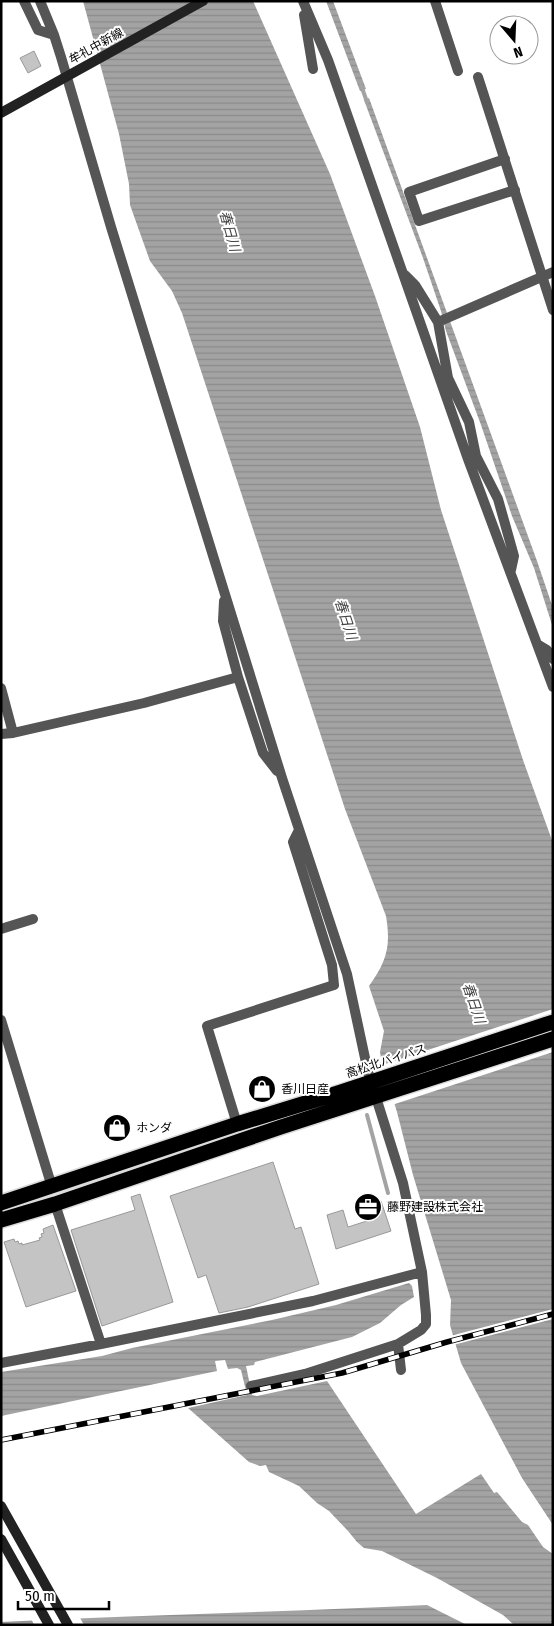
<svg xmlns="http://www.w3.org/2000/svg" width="554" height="1626" font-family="'Fira Sans Condensed','Noto Sans JP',sans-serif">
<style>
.water{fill:url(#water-rules)}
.pier{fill:#fff}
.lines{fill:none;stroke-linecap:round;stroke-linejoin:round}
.stream{stroke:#a3a3a3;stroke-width:4}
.building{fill:#c4c4c4;stroke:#999}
.highway-casing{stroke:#dbdbdb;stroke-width:18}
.street{stroke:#555;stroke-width:10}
.secondary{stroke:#222;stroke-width:10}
.highway{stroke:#000;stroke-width:15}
.rail-casing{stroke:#000;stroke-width:5.5}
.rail{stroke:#fff;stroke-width:4;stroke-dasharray:11;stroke-linecap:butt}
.labels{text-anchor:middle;stroke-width:4;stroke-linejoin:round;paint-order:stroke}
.street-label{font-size:12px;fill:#000;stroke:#fff}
.poi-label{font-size:12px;fill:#000;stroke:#fff;text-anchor:start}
.water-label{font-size:14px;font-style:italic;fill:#444;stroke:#fff}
</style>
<defs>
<pattern id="water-rules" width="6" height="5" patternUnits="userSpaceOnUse" patternTransform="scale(1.25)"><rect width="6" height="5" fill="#a3a3a3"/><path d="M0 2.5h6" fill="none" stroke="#8b8b8b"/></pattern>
</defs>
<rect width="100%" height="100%" fill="#fff"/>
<path class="water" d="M83,1H253L330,174L375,296L420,427L441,510L523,760L553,843V1525L522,1478L461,1363L450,1325L451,1300L413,1175L397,1112L382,1064L380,1052L384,1031L369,986C387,961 391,946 386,916L345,809L182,313L172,291L150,261L130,205L129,184L119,134Z
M326,1H333L366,89L360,91Z
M369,98L537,561L553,608V628L534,568L512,516L481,425L446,331L441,311L423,258L364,100Z
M409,1283L412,1286L414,1297L401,1305L380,1323L352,1337L255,1362L254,1365L246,1366L252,1395L257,1396L327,1381L416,1514L481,1474L494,1493L497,1492L522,1522L528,1525L543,1547L553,1554V1625H514L503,1615L437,1578L382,1551L364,1548L357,1542L348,1531L329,1511L317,1503L299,1486L269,1472L266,1465L260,1466L249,1462L188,1408L247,1395L241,1370L237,1368L228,1369L225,1360L215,1361L217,1371L1,1416V1372L102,1356L132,1348L272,1320L336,1305Z
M427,1605L467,1625H1V1622C143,1615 285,1612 427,1605Z"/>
<path class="pier" d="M553,1009V1052L392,1105L379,1066Z
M553,1309V1319L453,1345L450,1336Z
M79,1616L84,1625H34L31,1618Z"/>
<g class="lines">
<path class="stream" d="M361,85L367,102
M367,1115L388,1193"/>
</g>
<path class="building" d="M34,51L41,66L28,73L20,58Z
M273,1162L295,1229L301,1227L319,1284L248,1307L219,1313L206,1275L198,1278L170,1196Z
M140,1194L173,1302L102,1326L71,1230L135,1210L131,1197Z
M381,1201L391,1231L336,1249L327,1215L343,1210L348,1227L370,1220L365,1206Z
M53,1225L76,1291L26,1307L4,1242L14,1239L15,1242L18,1241L19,1244L22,1243V1245L40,1240L39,1238L42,1237L41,1234L44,1233L43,1229Z"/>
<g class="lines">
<g class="highway-casing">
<path id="highway" d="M1,1203L237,1124L338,1093L553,1022
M1,1220L55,1204L281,1127L553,1039"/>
</g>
<path class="street" d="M24,1L38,30L54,35
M40,1L54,35L61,57L111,227L282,778L347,974L368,1072L403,1183L422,1272L426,1315V1324L421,1330L398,1344L305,1374L251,1386
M303,1L328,60L468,459L553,687
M435,1L458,71
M304,15L313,69
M478,77L553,310
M505,159L409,192L419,221L515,190
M405,275L415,285L438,322L448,378L469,422L476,456
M438,322L553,272
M470,458L476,456L498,499L514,556L511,570
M537,644L547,650L553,659
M238,677L263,753L277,771
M1,688L13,733
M1,734L13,733L144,703L238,677L223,621L224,601
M1,929L33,919
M1,1020L52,1187
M237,1124L207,1026L334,985L332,965L293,842L299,830
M55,1204L101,1344
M398,1344L401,1370
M1,1363L101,1344L313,1301L422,1272"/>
<path class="secondary" d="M1,113L203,1
M1,1506L68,1625
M1,1539L49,1625"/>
<use href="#highway" class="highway"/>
<g class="rail-casing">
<path id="rail" d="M1,1440L342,1373L447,1342L553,1314"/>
</g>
<use href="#rail" class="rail"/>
</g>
<defs>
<g id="shop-disc" transform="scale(1.4375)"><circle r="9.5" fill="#000" stroke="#fff"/><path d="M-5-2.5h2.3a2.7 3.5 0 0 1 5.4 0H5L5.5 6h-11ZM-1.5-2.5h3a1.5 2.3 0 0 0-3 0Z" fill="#fff"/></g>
<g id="office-disc" transform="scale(1.4375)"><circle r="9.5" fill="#000" stroke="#fff"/><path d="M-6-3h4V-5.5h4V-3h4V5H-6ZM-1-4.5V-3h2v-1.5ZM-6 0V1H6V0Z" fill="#fff"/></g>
</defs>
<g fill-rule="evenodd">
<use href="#shop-disc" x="262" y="1089"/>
<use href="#shop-disc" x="117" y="1128"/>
<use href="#office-disc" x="368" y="1207"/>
</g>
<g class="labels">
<g class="street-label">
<text transform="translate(96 46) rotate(-29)" y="4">牟礼中新線</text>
<text transform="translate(386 1061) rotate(-18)" y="4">高松北バイパス</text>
</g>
<g class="poi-label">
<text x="281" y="1093">香川日産</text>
<text x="136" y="1132">ホンダ</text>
<text x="387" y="1211">藤野建設株式会社</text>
</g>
<g class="water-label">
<text transform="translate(230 231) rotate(74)" y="5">春日川</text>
<text transform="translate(346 619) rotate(72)" y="5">春日川</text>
<text transform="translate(474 1003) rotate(71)" y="5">春日川</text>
</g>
</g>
<rect width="554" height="1626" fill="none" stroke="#000000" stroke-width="5"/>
<g transform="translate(514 40) rotate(161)"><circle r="24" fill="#ffffff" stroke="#999999"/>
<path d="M0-4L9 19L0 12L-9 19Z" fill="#000000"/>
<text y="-8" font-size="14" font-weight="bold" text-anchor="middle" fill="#000000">N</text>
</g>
<path d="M18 1601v8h91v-8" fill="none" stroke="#000000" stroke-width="2.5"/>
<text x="25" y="1601" font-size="15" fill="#000000" stroke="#ffffff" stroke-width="4" paint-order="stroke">50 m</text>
</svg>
